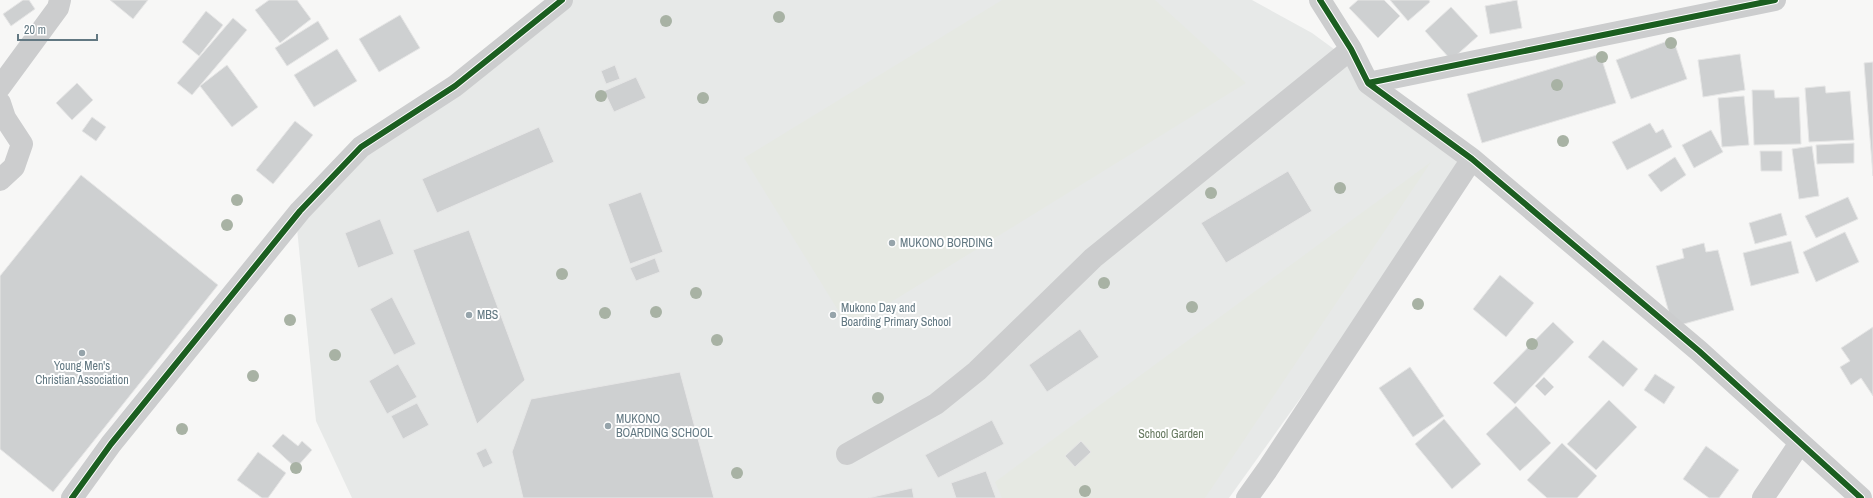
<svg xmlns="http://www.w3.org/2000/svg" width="1873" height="498" font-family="'Archivo Narrow',sans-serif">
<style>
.built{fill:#e7e9e8}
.green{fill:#e6e9e3}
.building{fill:#ced0d1;stroke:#e6e6e6}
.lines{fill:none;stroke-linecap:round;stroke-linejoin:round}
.minor{stroke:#cccdce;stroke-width:22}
.cycleway-casing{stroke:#fff;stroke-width:8}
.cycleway{stroke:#1b5e20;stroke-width:6}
.tree{fill:#a8b2a4}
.poi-dot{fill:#96a4ab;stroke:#fff;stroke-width:1.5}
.labels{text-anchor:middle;stroke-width:4;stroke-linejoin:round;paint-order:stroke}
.poi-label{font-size:12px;fill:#627882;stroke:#fff;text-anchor:start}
.park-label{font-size:12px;fill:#687a61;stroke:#fff}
</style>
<rect width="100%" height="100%" fill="#f7f7f6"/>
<path class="built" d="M564,0H1252L1312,33L1476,153L1229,498H352L316,421L295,208Z"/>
<path class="green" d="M1002,0H1155L1246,83L849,328L744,158Z
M1431,162L1205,498H1002L995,482Z"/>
<path class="building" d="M23,0H29L35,9L11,26L3,14Z
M110,0H148L133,19Z
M269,0H297L311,19L280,43L255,10Z
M1358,0H1384L1400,16L1378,38L1349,8Z
M1390,0H1429L1430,2L1408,21Z
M1517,0L1522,28L1490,34L1485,6Z
M1451,7L1478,36L1451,60L1425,31Z
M206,11L223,25L199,56L182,42Z
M400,15L420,48L379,72L359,39Z
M233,18L247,30L192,95L177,83Z
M318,21L329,39L287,66L275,48Z
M1673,39L1687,79L1631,99L1616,60Z
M337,49L357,81L314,107L294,75Z
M1600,54L1616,103L1482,143L1467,94Z
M1740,54L1745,90L1703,97L1698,60Z
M1873,62V176L1864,63Z
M227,65L258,107L232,127L200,86Z
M615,65L620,79L606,84L601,71Z
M636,77L646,98L614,112L604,91Z
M77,83L93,100L72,120L56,103Z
M1825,86L1826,93L1850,91L1854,140L1809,142L1805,88Z
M1752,90H1774L1775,98L1799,97L1801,144L1754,145Z
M1744,96L1749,145L1722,147L1718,98Z
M92,117L106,127L96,141L82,131Z
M295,121L313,135L273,184L256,170Z
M1650,123L1656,133L1663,129L1672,147L1627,170L1612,142Z
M539,127L554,162L437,213L422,179Z
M1711,130L1723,152L1694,168L1682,145Z
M1854,143V163L1817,164L1816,145Z
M1812,146L1819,196L1799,199L1792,149Z
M1760,151H1782V171H1761Z
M1675,157L1686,175L1661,192L1648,175Z
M1288,171L1312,211L1226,263L1201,223Z
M81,175L218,285L53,492L0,449V276Z
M641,192L663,252L630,264L608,204Z
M1848,197L1858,219L1816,238L1805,216Z
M1781,213L1787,235L1755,244L1749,223Z
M380,219L394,254L358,268L345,233Z
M469,230L525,380L477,424L413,250Z
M1845,232L1859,262L1816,282L1803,252Z
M1791,241L1799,273L1751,286L1743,253Z
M1704,243L1706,252L1718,250L1734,310L1673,327L1656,266L1684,258L1682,249Z
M655,258L660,272L636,281L630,268Z
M1500,275L1534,303L1506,337L1473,309Z
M392,297L416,344L394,355L370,309Z
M1553,322L1574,342L1515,404L1493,383Z
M1873,327V396L1861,378L1851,385L1840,367L1850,361L1841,348Z
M1080,329L1099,357L1047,392L1029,365Z
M1603,340L1638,369L1623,387L1588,357Z
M398,364L417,397L387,414L369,381Z
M1410,367L1444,416L1413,437L1379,388Z
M680,372L714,498H523L512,452L531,399Z
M1655,374L1675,387L1664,404L1644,390Z
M1544,377L1554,387L1545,396L1535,386Z
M1609,400L1637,427L1596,470L1567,444Z
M417,403L429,425L403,439L391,416Z
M1516,406L1551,443L1520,471L1486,434Z
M1444,419L1481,464L1452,489L1415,444Z
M992,420L1004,444L938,478L925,455Z
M283,434L298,446L302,441L312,450L296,468L272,446Z
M1081,441L1091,452L1075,467L1065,456Z
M1562,443L1597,476L1577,498H1547L1527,480Z
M1706,446L1739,470L1719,498H1709L1683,479Z
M486,448L493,463L483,468L476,453Z
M258,452L286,473L268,498H262L237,480Z
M986,471L996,498H956L951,483Z
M912,488L914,498H868Z"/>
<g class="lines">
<path class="minor" d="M1320,0L1351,49L1368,83L1472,159L1699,351L1861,498
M1368,83L1775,0
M0,87L58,8L60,0
M0,103L5,118L22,144L14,167L0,180
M847,454L936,404L977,371L1093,258L1351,49
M72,498L111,444L300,211L361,147L455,86L562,0
M1247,498L1267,470L1472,159
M1763,498L1800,443"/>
<g class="cycleway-casing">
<path id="cycleway" d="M1320,0L1351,49L1368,83L1472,159L1699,351L1861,498
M1368,83L1775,0
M72,498L111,444L300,211L361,147L455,86L562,0"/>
</g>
<use href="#cycleway" class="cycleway"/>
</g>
<g class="tree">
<circle cx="779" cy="17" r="6"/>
<circle cx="666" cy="21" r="6"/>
<circle cx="1671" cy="43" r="6"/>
<circle cx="1602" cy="57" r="6"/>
<circle cx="1557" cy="85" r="6"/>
<circle cx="601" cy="96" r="6"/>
<circle cx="703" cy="98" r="6"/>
<circle cx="1563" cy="141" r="6"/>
<circle cx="1340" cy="188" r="6"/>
<circle cx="1211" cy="193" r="6"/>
<circle cx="237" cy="200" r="6"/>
<circle cx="227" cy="225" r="6"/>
<circle cx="562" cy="274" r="6"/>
<circle cx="1104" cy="283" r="6"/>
<circle cx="696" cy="293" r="6"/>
<circle cx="1418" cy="304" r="6"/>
<circle cx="1192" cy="307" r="6"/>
<circle cx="656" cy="312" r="6"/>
<circle cx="605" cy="313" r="6"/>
<circle cx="290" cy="320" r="6"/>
<circle cx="717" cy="340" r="6"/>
<circle cx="1532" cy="344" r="6"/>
<circle cx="335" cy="355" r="6"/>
<circle cx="253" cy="376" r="6"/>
<circle cx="878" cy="398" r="6"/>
<circle cx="182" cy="429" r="6"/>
<circle cx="296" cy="468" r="6"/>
<circle cx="737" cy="473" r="6"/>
<circle cx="1085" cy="491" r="6"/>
</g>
<g class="poi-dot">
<circle cx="892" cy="243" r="4"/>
<circle cx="469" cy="315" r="4"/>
<circle cx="833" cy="315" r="4"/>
<circle cx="82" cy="353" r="4"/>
<circle cx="608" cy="426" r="4"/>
</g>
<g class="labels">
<g class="poi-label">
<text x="900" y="247">MUKONO BORDING</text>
<text x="841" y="312">Mukono Day and<tspan x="841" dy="14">Boarding Primary School</tspan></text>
<text x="477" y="319">MBS</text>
<text x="82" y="370" text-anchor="middle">Young Men's<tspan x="82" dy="14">Christian Association</tspan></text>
<text x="616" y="423">MUKONO<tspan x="616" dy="14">BOARDING SCHOOL</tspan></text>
</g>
<g class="park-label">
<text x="1171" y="438">School Garden</text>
</g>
</g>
<path d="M18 34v6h79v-6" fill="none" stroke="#627882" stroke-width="2"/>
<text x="24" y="34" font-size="12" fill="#627882" stroke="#ffffff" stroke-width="3" paint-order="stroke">20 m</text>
</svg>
